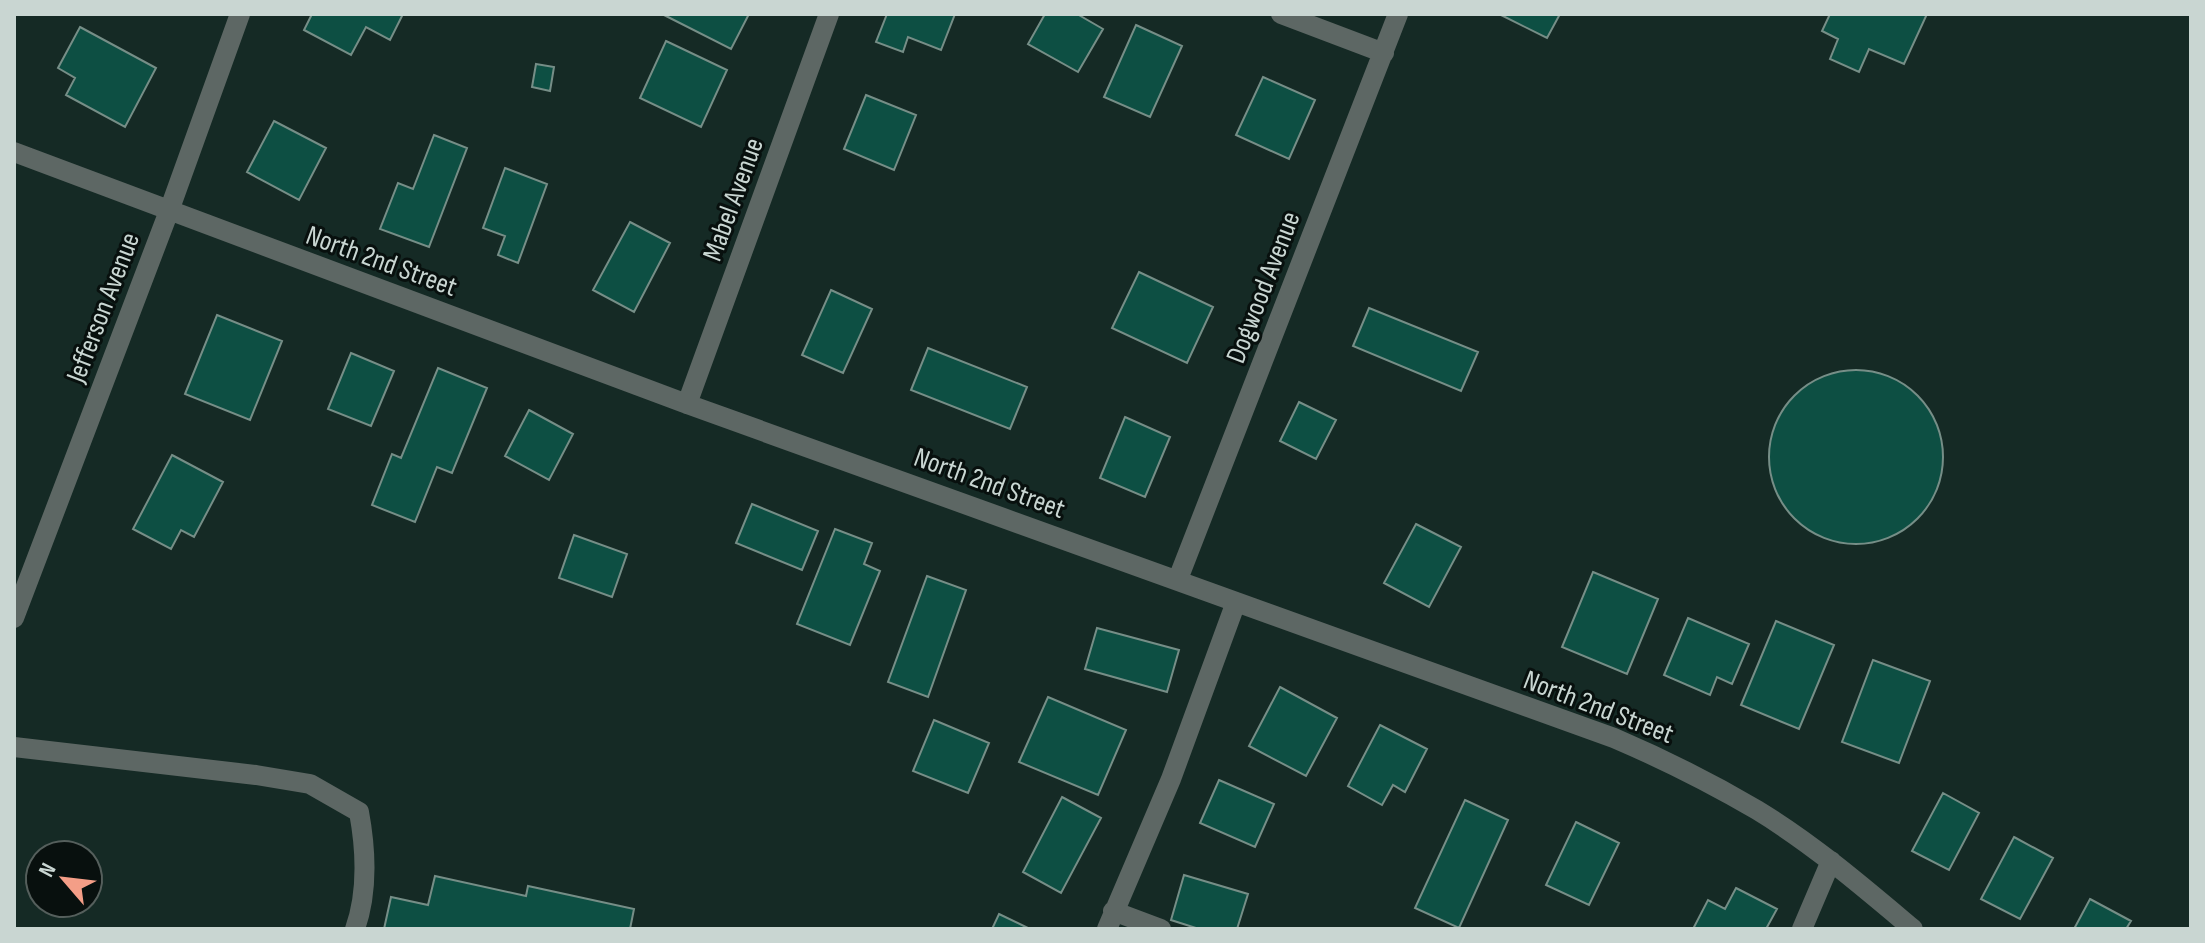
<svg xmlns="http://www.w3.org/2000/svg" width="2205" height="943" font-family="'Sofia Sans Condensed',sans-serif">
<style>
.building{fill:#0d4f43;stroke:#768e87;stroke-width:2}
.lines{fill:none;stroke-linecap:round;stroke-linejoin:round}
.minor{stroke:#5d6764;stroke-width:20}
.labels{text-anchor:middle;stroke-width:6;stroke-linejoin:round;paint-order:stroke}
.street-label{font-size:28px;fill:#c9d6d2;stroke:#08100e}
</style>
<rect width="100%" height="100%" fill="#152a25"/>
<path class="building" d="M312,14H403L390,40L366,27L351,55L304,30Z
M662,14H749L731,49Z
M887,14H955L941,50L908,37L903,52L876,42Z
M1045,14H1077L1103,29L1078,72L1028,44Z
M1499,14H1560L1547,38Z
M1830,14H1927L1904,64L1869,49L1859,72L1830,59L1838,39L1822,31Z
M1136,25L1182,46L1150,117L1104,97Z
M80,27L156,68L125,127L66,95L75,78L58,68Z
M666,41L727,70L701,127L640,98Z
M536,64L554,67L550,91L532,87Z
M1263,77L1315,100L1289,159L1236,135Z
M866,95L916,115L894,170L844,149Z
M274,121L326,148L299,200L247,172Z
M434,135L467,148L429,247L380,229L398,183L413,189Z
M505,168L547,184L518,263L498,255L505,236L483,228Z
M630,222L670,243L634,312L593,290Z
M1139,272L1213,307L1187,363L1112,328Z
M831,290L872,309L843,373L802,355Z
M1369,308L1478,352L1461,391L1353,346Z
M217,315L282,341L250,420L185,394Z
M928,348L1027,387L1010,429L911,390Z
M351,353L394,371L371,426L328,409Z
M438,368L487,388L452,473L437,467L415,522L372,505L392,454L401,458Z
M1769 457a87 87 0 1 1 174 0a87 87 0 1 1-174 0Z
M1299,402L1336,420L1316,459L1280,441Z
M529,410L573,434L549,480L505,456Z
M1125,417L1170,437L1145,497L1100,478Z
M172,455L223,482L194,537L181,530L171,549L133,529Z
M752,504L818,531L802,570L736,543Z
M1416,524L1461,547L1429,607L1384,583Z
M835,529L872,543L864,564L880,571L850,645L797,624Z
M574,535L627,554L612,597L559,578Z
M1593,572L1658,599L1627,674L1562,647Z
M927,576L966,590L928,697L888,682Z
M1688,618L1749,644L1732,684L1717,677L1710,695L1664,675Z
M1776,621L1834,645L1799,729L1741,705Z
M1097,628L1179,650L1167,692L1085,669Z
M1873,660L1930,681L1899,763L1842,742Z
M1280,687L1337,718L1306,776L1249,746Z
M1048,697L1126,730L1098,795L1019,762Z
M934,720L989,743L968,793L913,771Z
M1380,725L1427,749L1405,792L1393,785L1382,805L1348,786Z
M1219,780L1274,804L1255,847L1200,823Z
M1943,793L1979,813L1949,870L1912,851Z
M1062,797L1101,818L1061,893L1023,872Z
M1465,800L1508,820L1459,928L1415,908Z
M1576,822L1619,843L1589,905L1546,885Z
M2014,837L2053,858L2020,919L1981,899Z
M1184,875L1248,894L1237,929H1199L1171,920Z
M435,876L526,896L528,886L634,909L630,929H384L391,897L428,905Z
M1736,888L1777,909L1766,929H1693L1708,900L1725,909Z
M2090,899L2131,921L2126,929H2074Z
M999,914L1030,929H992Z"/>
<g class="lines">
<path class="minor" d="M1281,14L1384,53
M14,152L687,404L1614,738C1663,759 1711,783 1757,810C1813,844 1863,887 1913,929
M687,404L829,14
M1178,579L1398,14
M14,618L169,211L240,14
M14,747L256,775L310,784L359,812C366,850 368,892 355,929
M1113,911L1161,929
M1107,929L1171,779L1236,602
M1802,929L1831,861"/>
</g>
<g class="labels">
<g class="street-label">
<text transform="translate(732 199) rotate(-70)" y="10">Mabel Avenue</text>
<text transform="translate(382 260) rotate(20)" y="10">North 2nd Street</text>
<text transform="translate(1262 287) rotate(-69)" y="10">Dogwood Avenue</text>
<text transform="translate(102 307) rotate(-69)" y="10">Jefferson Avenue</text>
<text transform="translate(990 482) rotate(20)" y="10">North 2nd Street</text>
<text transform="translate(1599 706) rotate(21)" y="10">North 2nd Street</text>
</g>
</g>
<rect width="2205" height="943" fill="none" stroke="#c9d6d2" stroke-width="32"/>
<g transform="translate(64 879) rotate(298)"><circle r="38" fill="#08100e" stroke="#555f5c" stroke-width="2"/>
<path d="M0-6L14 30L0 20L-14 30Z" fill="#f49e87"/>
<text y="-12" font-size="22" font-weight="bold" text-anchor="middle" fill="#c9d6d2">N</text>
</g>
</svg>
